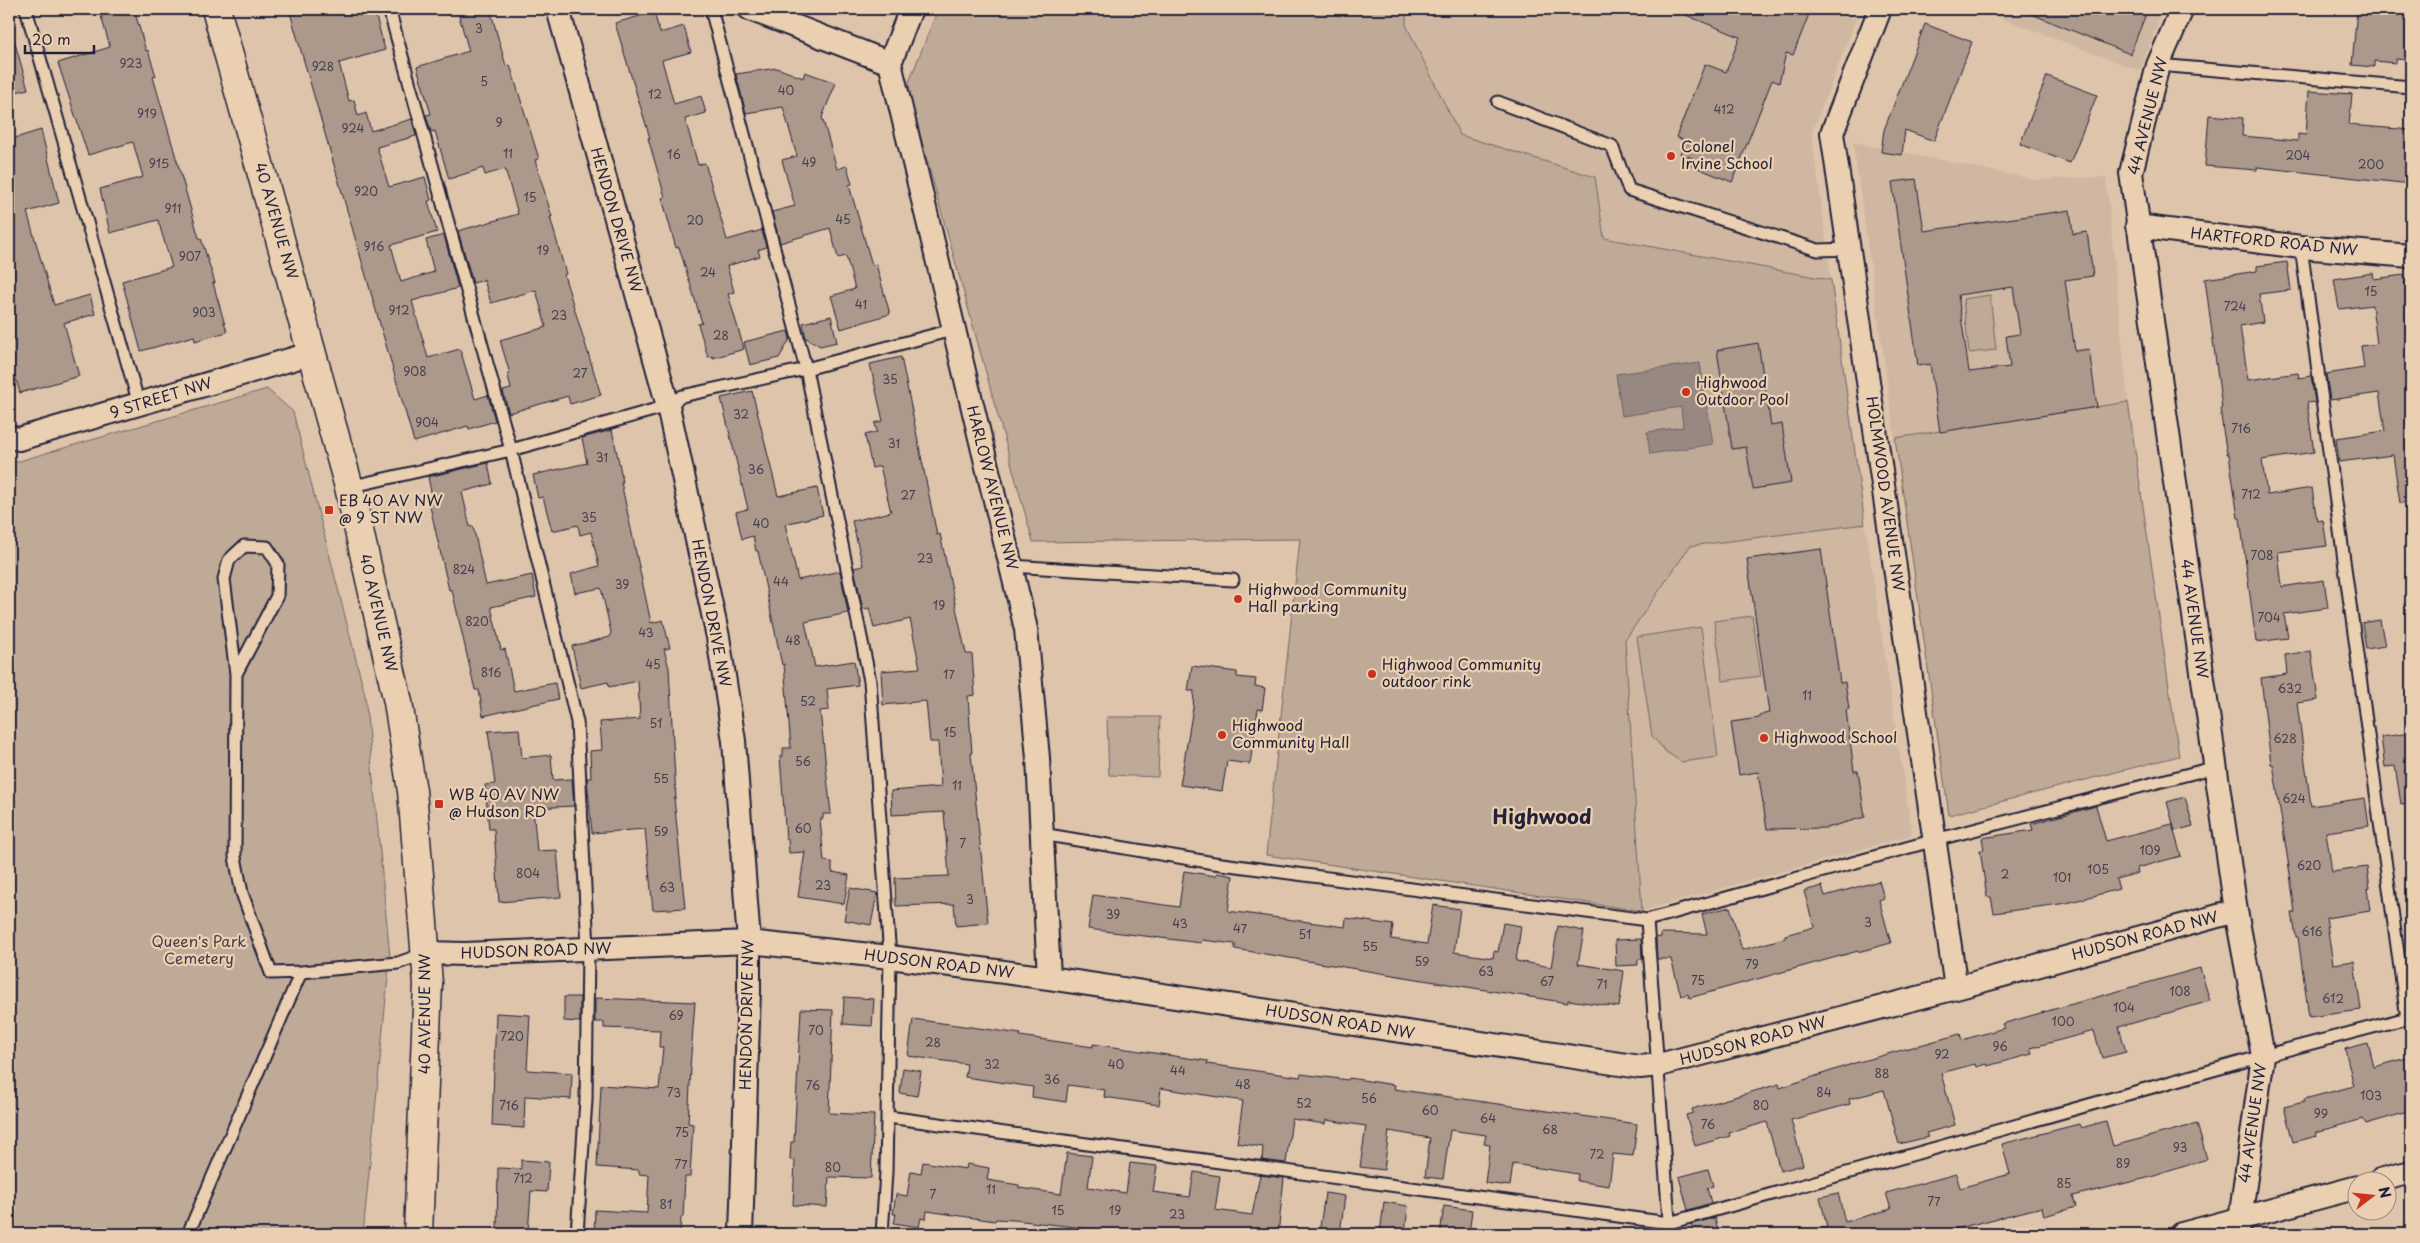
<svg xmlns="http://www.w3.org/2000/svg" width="2420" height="1243" font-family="'Playpen Sans',sans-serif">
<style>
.built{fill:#cfb7a1}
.green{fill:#bfaa97;stroke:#706669}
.water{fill:#988882;stroke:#695f66}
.building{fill:#ac998c;stroke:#22223b;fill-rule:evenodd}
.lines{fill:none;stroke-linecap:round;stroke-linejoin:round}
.service-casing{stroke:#22223b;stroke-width:15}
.minor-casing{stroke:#22223b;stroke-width:26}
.tertiary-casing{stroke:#22223b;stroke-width:31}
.service{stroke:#eacfb1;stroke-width:11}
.minor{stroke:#eacfb1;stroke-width:22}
.tertiary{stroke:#eacfb1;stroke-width:28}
.poi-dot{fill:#c8321e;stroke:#eacfb1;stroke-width:2}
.labels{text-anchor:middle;stroke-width:4.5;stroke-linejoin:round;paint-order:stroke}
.number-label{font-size:12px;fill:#44404f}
.street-label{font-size:15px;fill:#22223b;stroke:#eacfb1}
.poi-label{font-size:15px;fill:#22223b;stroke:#eacfb1;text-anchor:start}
.park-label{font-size:15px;fill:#413d4d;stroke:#eacfb1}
.district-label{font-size:20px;font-weight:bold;fill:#22223b;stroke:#eacfb1}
</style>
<rect width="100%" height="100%" fill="#dec4aa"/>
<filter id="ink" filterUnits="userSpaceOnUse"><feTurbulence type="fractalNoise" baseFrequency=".02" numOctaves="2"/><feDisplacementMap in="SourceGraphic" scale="10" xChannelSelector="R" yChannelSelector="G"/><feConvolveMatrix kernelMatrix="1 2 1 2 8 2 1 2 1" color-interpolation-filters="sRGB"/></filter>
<g filter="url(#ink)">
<path class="built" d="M1406,9H1860L1812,133L1831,280L1604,238L1595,177L1460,135L1406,25Z
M1978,9H2163L2140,71Z
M1853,142L2036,180L2106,177L2128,402L1895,438Z
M1865,524L1912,835L1642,911L1625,640L1690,546Z"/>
<path class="green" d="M938,9H1406V25L1460,135L1595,177L1604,238L1831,280L1865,524L1690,546L1625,640L1642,911L1266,855L1300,539L1033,542L909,95V82Z
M1990,295L1996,350L1969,353L1963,299Z
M267,389L293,412L365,695L390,957L363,1234H9V464Z
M2128,402L2179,756L1949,815L1895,438Z
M1752,616L1761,676L1723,681L1714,621Z
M1701,627L1718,757L1682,762L1666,752L1652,736L1637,637Z
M1107,717H1160L1158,777L1109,775Z"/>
<path class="water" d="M1700,363L1713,444L1650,454L1647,432L1683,427L1681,407L1622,416L1616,374Z"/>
<path class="building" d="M99,9H134L146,51L148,50L156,76L153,77L199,238H201L215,283H213L227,332L195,341L194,336L141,351L122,281L172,267L158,220L110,233L100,189L143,177L133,142L88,155L58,63L110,47Z
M289,9H374L385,50L339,63L349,101L354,100L358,116L366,113L371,131L412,119L416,136L377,147L389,187L425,177L431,200L428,201L437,232L391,245L401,282L434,272L426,240L444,235L458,288L412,301L428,358L460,349L475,399L488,395L495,421L469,429L468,426L414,442Z
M457,9H490L506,66L510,65L539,159L535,160L552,217H550L566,274L564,275L601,395L570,404L568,396L509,413L503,391L511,389L508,375L510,374L500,340L546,327L536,290L491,303L484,280L473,283L458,231L518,214L505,169L485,175L483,168L449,179L435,131L431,132L426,115L431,114L417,67L469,51Z
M1671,9H1811L1793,55L1786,53L1779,83L1772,80L1732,182L1690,165L1693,158L1680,154L1686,141L1676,137L1705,64L1726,72L1740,37Z
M2019,9H2148L2130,54Z
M2357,9H2411L2409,60L2396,59V63L2374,61V67L2352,65Z
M654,12L660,33L684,26L691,52L662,60L674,104L701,96L706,113L685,119L698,165L705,163L727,240L762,230L766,247L758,250L760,256L727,266L734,292L728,294L744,349L713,358V356L708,357L698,324L702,323L679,247L676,248L662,198L665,197L648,138H650L615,23Z
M1925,24L1972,42L1934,141L1905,130L1902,155L1881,152L1884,130Z
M14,40L28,89L9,94V41Z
M777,68L803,78L805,72L836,83L822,117L837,169L847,166L852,184L849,185L872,265L876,264L890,314L841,329L831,296L855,289L846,256L838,258L830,228L780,243L772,212L795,206L782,160L797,156L783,107L746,113L736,74Z
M2047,76L2097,95L2070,163L2020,144Z
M2309,91L2352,94L2349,125L2411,130V184L2257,167V170L2205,166L2209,115L2243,118L2242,136L2298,141V134L2306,135Z
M41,130L59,203L27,212L54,305L90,295L95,314L64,323L79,376L20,393L9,354V140Z
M1916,179L1924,231L2070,210L2073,234L2087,232L2093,276L2065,280L2075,351L2089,349L2097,407L1940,432L1930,364L1918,366L1892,182ZM2013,287L2020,334L2006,336L2010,367L1969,372L1958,295Z
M2287,262L2291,290L2259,294L2263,322L2240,326L2248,380L2298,373L2299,378L2311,376L2315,402L2307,403L2314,452L2262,460L2267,495L2312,488L2317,521L2323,520L2327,546L2278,552L2282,587L2324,580L2328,608L2284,614L2288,638L2256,642L2240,518H2238L2229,454H2227L2223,430L2220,408H2222L2205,279L2257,271V266Z
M2373,273L2374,279L2404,275L2410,320L2405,321L2411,369V502L2400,503L2393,455L2339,462L2336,438L2385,431L2379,393L2330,400L2326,374L2364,368L2361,346L2377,344L2372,305L2339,309L2334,279Z
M831,316L837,342L820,346L806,338L803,323Z
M788,331L790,339L779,358L750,365L744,342Z
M1758,343L1771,426L1782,424L1791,483L1753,489L1746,447L1732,449L1717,350Z
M901,357L937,535L940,534L966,654H972L975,695L968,696L972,754H971L988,923L956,926L954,904L896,906L895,878L949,876L944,812L892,815L891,791L941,787L938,742H930L926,701L883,705L881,671L920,668L910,619L874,628L869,608L863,609L854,568L863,566L852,521L891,512L880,466L872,468L865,435L877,432L875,423L883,421L870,364Z
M752,391L778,496L817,488L823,515L785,524L798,580L840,571L848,613L805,622L815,667L854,661L858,685L827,689L829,710L820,711L831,814H823V819H820L824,861L832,862V872L849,875L844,904L798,897L805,852L789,853L788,839H786L780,756H783V748H791L784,664L782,665L758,551H756L753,536L742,539L736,512L748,509L721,398Z
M612,430L623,482H621L651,623L663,620L670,648L664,649L669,668L676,798H674L685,908L653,910L645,829L592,833L587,778H591L590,751L602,750L600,722L640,719L638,681L609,687L608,682L581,688L572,646L610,637L611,632L601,588L575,593L571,574L599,566L591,532L580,535L578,525L552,531L543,497L538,498L533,475L587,463L582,438Z
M488,463L492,484L462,492L470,527L473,526L486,585L532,575L536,597L491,607L501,650L505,649L514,691L555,683L558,699L483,716L479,690H475L452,590H449L429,502L433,501L428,477Z
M1821,549L1840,683L1845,682L1849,709L1846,710L1854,771H1858L1865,817L1826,828L1767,829L1758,772L1739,775L1731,722L1759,718V715L1769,713L1747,559Z
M2380,620L2385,646L2366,649L2362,623Z
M2311,651L2318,700L2297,703L2311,806L2365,798L2369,826L2326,832L2332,872L2367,867L2370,888L2367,889L2370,911L2326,918L2333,964L2354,961L2361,1010L2309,1017L2298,937H2296L2292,913H2295L2290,874L2273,764H2271L2261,678L2287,674L2285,655Z
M1192,666L1237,672V677L1256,679L1255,686L1265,688L1262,710L1258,709L1250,764L1227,761L1222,791L1180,785L1193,708L1194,691H1188Z
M519,729L522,758L551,755L553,780L572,779L574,806L533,808L537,851L557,850L561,897L499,902L494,829H489L485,785L495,784L488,731Z
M2411,733V803L2401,804L2395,766L2385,767L2381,737Z
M2185,797L2193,826L2175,831L2167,802Z
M2096,806L2106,841L2172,824L2181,856L2137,868L2138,873L2116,879L2119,889L2067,903L1994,913L1991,897H1987L1980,850H1984L1982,838L2033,830L2031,824Z
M1184,871L1216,876L1217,873L1233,876L1228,911L1345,927L1346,918L1393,925L1391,939L1427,944L1433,905L1460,909L1454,952L1493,958L1494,951L1498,952L1503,923L1521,926L1516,961L1551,967L1558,926L1584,931L1578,964L1624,971L1619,1007L1568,1000V1003L1423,980L1235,949V944L1202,940L1201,943L1088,929L1093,895L1179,907Z
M1879,881L1884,898L1879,900L1891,943L1858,952V951L1689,998L1688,994L1681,996L1671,959H1657L1656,938L1661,937V933L1707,934L1702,914L1730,907L1742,950L1785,938V935L1814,927L1804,891L1822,886L1825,896Z
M850,888L877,893L871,925L844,920Z
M1641,939L1642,959H1638V965L1616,966L1615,940Z
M2200,968L2210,1001L2119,1027L2126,1052L2102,1058L2094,1031L2030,1048L2032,1054L1987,1066L1986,1064L1976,1067L1975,1064L1941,1073L1955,1125L1926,1133L1928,1137L1899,1144L1884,1090L1849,1099L1850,1104L1791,1120L1803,1165L1780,1171L1767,1122L1729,1133L1730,1136L1695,1146L1686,1115L1693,1113L1692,1109L1779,1084L1780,1088L1855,1063L1960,1034L1962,1040L2004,1028L2002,1024L2037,1014Z
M564,997H580V1022L564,1021Z
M844,997L874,999L872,1026L843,1024Z
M595,998L695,1002L690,1067L691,1068L688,1123L693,1124L690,1177H685L683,1217H681L680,1234H594L595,1210L647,1213L649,1175L639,1174V1170L597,1167L601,1085L659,1089L663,1047H659L660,1030L604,1028V1022H595Z
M801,1009L833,1010L829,1113L874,1115L871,1178L829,1177L827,1207L793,1205L795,1160H790L791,1142H794Z
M496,1013L530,1015L527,1070L572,1073L571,1099L525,1096L524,1128L492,1126Z
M913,1019L1021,1034L1020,1036L1093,1047V1044L1208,1061L1207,1064L1300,1077L1301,1074L1348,1080L1349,1078L1395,1085L1394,1089L1637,1124L1633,1156L1613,1154L1609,1186L1577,1181L1578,1174L1513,1164L1510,1186L1485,1183L1490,1145L1484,1144L1486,1135L1450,1130L1443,1179L1425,1177L1430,1138L1389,1131L1384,1170L1360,1167L1366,1126L1326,1120L1325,1124L1292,1119L1286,1163L1262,1160L1263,1147L1237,1143L1243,1101L1161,1088L1159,1105L1104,1097L1105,1090L1068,1085L1066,1102L1032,1097L1033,1087L965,1077L967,1064L908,1056Z
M2368,1043L2374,1067L2411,1057V1111L2366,1124L2363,1119L2316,1132L2317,1136L2293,1142L2284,1107L2304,1102V1099L2354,1086L2345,1049Z
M903,1068L921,1071L917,1096L900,1093Z
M2106,1121L2113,1146L2197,1124L2207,1159L2151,1177L2073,1196L2076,1207L2044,1216L2042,1207L1935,1234H1821L1820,1229L1827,1227L1820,1197L1838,1193L1845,1222L1891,1209L1886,1193L1956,1174L1960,1188L2010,1174L2002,1144L2079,1124L2081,1128Z
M1067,1153L1092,1156L1088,1187L1126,1193L1130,1163L1157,1166L1153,1192L1190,1197L1194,1172L1220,1176L1215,1210L1252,1215L1260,1175L1284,1178L1278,1234H1135L1014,1220L996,1219L995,1221L927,1211L926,1219L921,1218L919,1227L894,1223L896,1214H893L896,1194L907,1196L911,1171L921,1173L923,1162L966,1169L967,1164L989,1168L987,1180L1019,1185V1188L1061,1194Z
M521,1160L549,1162L547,1192L531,1191L528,1234H497L498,1168L521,1169Z
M1708,1169L1713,1186L1707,1188L1711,1203L1688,1210L1679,1177Z
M1325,1193L1345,1196L1340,1234H1319Z
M1384,1202L1408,1206L1405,1234H1380Z
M1444,1206L1472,1210L1469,1234H1440Z
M1715,1218L1719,1234H1694L1691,1224Z"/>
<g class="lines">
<g class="service-casing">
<path id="service" d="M26,9L139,404
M389,9L511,450L577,722L588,949L586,1100L577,1234
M711,9L806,369L870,681L890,957L886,1172L882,1234
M2158,65L2411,87
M1498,102L1612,146L1629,190L1818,250L1849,249
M2301,247L2407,1019
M349,487L511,450L668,406L682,396L806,369L952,330
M1011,566L1233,580
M236,674L224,579L229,560L244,546L267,547L278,564L277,596L236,674L235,857L242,893L271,973L301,972
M1042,834L1214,863L1647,920L1935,840L2216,767
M1647,920L1670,1234
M888,1117L1669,1223L2263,1056L2411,1017
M188,1234L301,972L398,963L426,953"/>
</g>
<g class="minor-casing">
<path id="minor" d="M558,9L668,406L718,637L734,741L749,942V991L741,1234
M750,9L890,63
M911,9L890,63L1026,629L1038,758L1049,978
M1880,9L1832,133L1956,988
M2182,9L2158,65L2131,173L2236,911L2263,1056L2238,1234
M2137,226L2301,247L2411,256
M9,437L19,439L313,353
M426,953L465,954L749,942L890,957L1049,978L1640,1067L1659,1065L1956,988L2236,911
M2380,1180L2411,1172
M2182,1234L2358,1187"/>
</g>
<g class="tertiary-casing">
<path id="tertiary" d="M216,9L349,487L398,702L412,791L428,983L418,1234"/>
</g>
<use href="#service" class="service"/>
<use href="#minor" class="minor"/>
<use href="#tertiary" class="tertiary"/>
</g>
</g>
<g class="poi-dot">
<circle cx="1671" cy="156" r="5"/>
<circle cx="1686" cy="392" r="5"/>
<rect x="324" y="505" width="10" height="10" rx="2.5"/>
<circle cx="1238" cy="599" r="5"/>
<circle cx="1372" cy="674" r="5"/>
<circle cx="1222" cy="735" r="5"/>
<circle cx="1764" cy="738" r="5"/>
<rect x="434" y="799" width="10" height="10" rx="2.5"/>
</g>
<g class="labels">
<g class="number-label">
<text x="479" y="33">3</text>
<text x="131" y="68">923</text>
<text x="323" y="71">928</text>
<text x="484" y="86">5</text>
<text x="786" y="95">40</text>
<text x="655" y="99">12</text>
<text x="1724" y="114">412</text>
<text x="147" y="118">919</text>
<text x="499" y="127">9</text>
<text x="353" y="133">924</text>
<text x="508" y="158">11</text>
<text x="674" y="159">16</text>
<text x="2298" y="160">204</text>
<text x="809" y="167">49</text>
<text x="159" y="168">915</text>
<text x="2371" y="169">200</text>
<text x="366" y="196">920</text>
<text x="530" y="202">15</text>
<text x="173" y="213">911</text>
<text x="843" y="224">45</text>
<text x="695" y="225">20</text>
<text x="374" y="251">916</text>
<text x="543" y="255">19</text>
<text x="190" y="261">907</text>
<text x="708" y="277">24</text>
<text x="2371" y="296">15</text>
<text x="861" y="309">41</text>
<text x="2235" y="311">724</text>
<text x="399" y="315">912</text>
<text x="204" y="317">903</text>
<text x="559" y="320">23</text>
<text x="721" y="340">28</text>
<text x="415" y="376">908</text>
<text x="580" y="378">27</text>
<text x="890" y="384">35</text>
<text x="741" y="419">32</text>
<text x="427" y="427">904</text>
<text x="2241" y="433">716</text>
<text x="894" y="448">31</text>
<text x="602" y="462">31</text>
<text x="756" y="474">36</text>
<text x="2251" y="499">712</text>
<text x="908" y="500">27</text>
<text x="589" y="522">35</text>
<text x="761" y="528">40</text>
<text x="2262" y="560">708</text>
<text x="925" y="563">23</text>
<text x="464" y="574">824</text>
<text x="781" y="586">44</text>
<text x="622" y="589">39</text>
<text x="939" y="610">19</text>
<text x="2269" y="622">704</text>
<text x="477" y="626">820</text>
<text x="646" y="637">43</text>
<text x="793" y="645">48</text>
<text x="653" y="669">45</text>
<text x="491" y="677">816</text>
<text x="949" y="679">17</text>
<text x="2290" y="693">632</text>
<text x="1807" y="700">11</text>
<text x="808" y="706">52</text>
<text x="656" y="728">51</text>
<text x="950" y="737">15</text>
<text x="2285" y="743">628</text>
<text x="803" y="766">56</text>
<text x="661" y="783">55</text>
<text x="957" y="790">11</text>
<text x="2294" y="803">624</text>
<text x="803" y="833">60</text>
<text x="661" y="836">59</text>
<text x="963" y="848">7</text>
<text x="2150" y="855">109</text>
<text x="2309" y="870">620</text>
<text x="2098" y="874">105</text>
<text x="528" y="878">804</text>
<text x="2005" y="879">2</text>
<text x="2062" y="882">101</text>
<text x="823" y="890">23</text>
<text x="667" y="892">63</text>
<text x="970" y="904">3</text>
<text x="1113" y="919">39</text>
<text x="1868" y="927">3</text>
<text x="1180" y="928">43</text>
<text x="1240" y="933">47</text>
<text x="2312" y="936">616</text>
<text x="1305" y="939">51</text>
<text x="1370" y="951">55</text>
<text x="1422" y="966">59</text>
<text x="1752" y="969">79</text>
<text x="1486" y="976">63</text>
<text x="1698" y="985">75</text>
<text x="1547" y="986">67</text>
<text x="1602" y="989">71</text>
<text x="2180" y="996">108</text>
<text x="2333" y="1003">612</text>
<text x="2124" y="1012">104</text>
<text x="676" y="1020">69</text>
<text x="2063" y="1026">100</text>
<text x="816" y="1035">70</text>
<text x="512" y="1041">720</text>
<text x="933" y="1047">28</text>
<text x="2000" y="1051">96</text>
<text x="1942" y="1059">92</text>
<text x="992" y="1069">32</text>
<text x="1116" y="1069">40</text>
<text x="1178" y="1075">44</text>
<text x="1882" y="1078">88</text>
<text x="1052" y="1084">36</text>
<text x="1243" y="1089">48</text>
<text x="813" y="1090">76</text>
<text x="674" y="1097">73</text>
<text x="1824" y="1097">84</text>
<text x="2371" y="1100">103</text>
<text x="1369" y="1103">56</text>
<text x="1304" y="1108">52</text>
<text x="509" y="1110">716</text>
<text x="1761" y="1110">80</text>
<text x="1430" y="1115">60</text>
<text x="2321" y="1118">99</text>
<text x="1488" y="1123">64</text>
<text x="1708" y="1129">76</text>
<text x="1550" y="1134">68</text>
<text x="682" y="1137">75</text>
<text x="2180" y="1152">93</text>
<text x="1597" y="1159">72</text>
<text x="2123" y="1168">89</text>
<text x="681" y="1169">77</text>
<text x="833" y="1172">80</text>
<text x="523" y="1183">712</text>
<text x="2064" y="1188">85</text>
<text x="991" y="1194">11</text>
<text x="933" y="1199">7</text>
<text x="1934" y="1206">77</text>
<text x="666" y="1209">81</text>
<text x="1058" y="1215">15</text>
<text x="1115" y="1215">19</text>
<text x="1177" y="1219">23</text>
</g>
<g class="street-label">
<text transform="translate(2148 116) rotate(-76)" y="5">44 AVENUE NW</text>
<text transform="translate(616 220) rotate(74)" y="5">HENDON DRIVE NW</text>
<text transform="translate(276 221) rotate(74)" y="5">40 AVENUE NW</text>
<text transform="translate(2274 242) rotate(6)" y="5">HARTFORD ROAD NW</text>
<text transform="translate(161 398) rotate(-17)" y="5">9 STREET NW</text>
<text transform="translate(992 488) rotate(76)" y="5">HARLOW AVENUE NW</text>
<text transform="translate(1885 494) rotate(82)" y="5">HOLMWOOD AVENUE NW</text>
<text transform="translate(378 613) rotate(77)" y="5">40 AVENUE NW</text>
<text transform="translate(711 613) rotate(79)" y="5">HENDON DRIVE NW</text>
<text transform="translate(2194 619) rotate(82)" y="5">44 AVENUE NW</text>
<text transform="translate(2145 936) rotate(-15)" y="5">HUDSON ROAD NW</text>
<text transform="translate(536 951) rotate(-2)" y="5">HUDSON ROAD NW</text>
<text transform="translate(939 964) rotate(7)" y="5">HUDSON ROAD NW</text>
<text transform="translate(425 1014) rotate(-90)" y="5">40 AVENUE NW</text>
<text transform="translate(747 1015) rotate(-89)" y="5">HENDON DRIVE NW</text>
<text transform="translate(1340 1022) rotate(9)" y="5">HUDSON ROAD NW</text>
<text transform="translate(1753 1041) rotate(-15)" y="5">HUDSON ROAD NW</text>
<text transform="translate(2253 1123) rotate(-82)" y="5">44 AVENUE NW</text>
</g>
<g class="poi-label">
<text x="1681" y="152">Colonel<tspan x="1681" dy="17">Irvine School</tspan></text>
<text x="1696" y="388">Highwood<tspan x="1696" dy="17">Outdoor Pool</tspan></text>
<text x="339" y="506">EB 40 AV NW<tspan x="339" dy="17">@ 9 ST NW</tspan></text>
<text x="1248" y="595">Highwood Community<tspan x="1248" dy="17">Hall parking</tspan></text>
<text x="1382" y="670">Highwood Community<tspan x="1382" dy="17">outdoor rink</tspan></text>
<text x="1232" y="731">Highwood<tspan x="1232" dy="17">Community Hall</tspan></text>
<text x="1774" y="743">Highwood School</text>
<text x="449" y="800">WB 40 AV NW<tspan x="449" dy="17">@ Hudson RD</tspan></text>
</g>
<g class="park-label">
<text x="199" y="947">Queen's Park<tspan x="199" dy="17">Cemetery</tspan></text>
</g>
<g class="district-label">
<text x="1542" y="824">Highwood</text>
</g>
</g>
<rect width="2420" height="1243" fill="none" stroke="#eacfb1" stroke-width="30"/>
<rect x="15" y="15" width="2390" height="1213" fill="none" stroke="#22223b" stroke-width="2" filter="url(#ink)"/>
<g transform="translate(2372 1196) rotate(74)"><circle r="24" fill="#eacfb1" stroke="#9a8a82"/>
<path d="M0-4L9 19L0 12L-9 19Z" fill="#c8321e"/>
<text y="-8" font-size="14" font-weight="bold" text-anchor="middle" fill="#22223b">N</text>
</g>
<path d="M25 45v8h69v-8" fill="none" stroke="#22223b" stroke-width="2.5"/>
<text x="32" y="45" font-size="15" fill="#22223b" stroke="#eacfb1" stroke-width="4" paint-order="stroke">20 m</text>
</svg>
